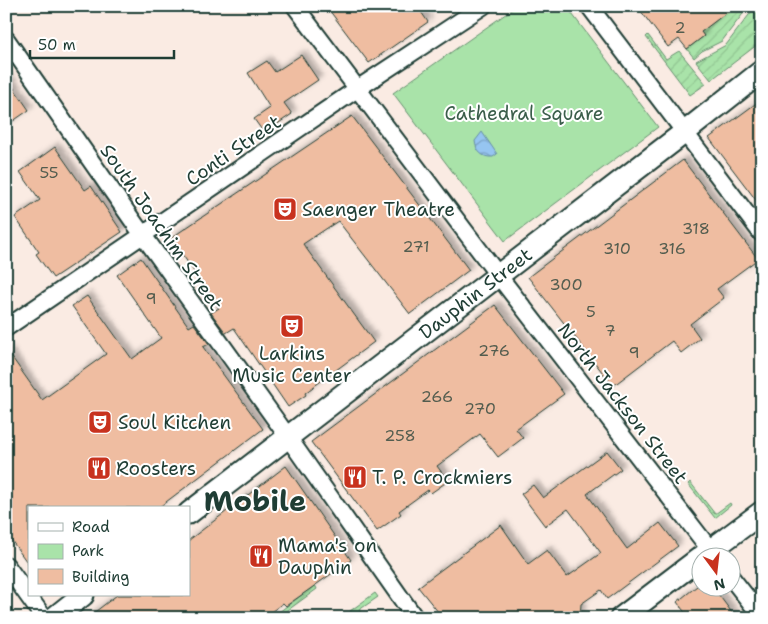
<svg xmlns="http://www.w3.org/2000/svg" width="768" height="624" font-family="'Shantell Sans',sans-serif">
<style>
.built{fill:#faebe3;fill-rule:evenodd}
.park{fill:#a9e3a9;stroke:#64906e}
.garden{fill:url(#garden-furrows);stroke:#64906e}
.water{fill:url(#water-waves);stroke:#668fa5}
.building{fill:#efbda1;stroke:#1f3d34;filter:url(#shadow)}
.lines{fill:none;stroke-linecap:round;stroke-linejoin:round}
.minor-casing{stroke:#1f3d34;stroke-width:20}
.tertiary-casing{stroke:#1f3d34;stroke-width:25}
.minor{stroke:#fff;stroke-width:16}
.tertiary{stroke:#fff;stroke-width:21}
.labels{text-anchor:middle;stroke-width:4;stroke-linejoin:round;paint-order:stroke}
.number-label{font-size:16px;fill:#535d4f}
.park-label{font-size:19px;fill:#3b5e4b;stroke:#fff}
.street-label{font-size:19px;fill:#1f3d34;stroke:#fff}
.poi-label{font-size:19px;fill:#1f3d34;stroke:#fff;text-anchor:start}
.town-label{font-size:29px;font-weight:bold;fill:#1f3d34;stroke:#fff}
</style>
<defs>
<pattern id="garden-furrows" width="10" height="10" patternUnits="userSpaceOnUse" patternTransform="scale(1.25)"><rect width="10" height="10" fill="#a9e3a9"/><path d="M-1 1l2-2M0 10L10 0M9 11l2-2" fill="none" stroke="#91c492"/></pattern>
<pattern id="water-waves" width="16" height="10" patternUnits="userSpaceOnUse" patternTransform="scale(1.25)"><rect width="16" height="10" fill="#96c5f1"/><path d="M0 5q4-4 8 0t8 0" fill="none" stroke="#7aa1c4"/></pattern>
<filter id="shadow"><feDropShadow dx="4.5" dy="-4.5" stdDeviation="2.5" flood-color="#0004"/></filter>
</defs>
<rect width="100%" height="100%" fill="#fff"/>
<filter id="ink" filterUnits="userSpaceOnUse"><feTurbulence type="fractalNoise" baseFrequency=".02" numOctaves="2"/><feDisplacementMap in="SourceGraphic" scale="10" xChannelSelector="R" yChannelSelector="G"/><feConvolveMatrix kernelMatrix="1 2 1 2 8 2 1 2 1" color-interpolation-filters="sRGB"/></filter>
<g filter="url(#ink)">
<path class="built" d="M6,6H762V618H6ZM29,508H189V595H29ZM700,556H730V586H700Z"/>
<path class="park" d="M517,6H566L658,127L505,241L393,93Z"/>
<path class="garden" d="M735,6H749L722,41L702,51L694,58L687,49L704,36L701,32Z
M760,6H762V41L711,80L696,61L726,45L752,11Z
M648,35L666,59L679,51L706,84L690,95L646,37Z
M690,482L715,514L730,503L731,505L715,518L688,484Z
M315,585L317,589L277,618H271Z
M375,593L378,597L359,610L364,618H355L350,611Z"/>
<path class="water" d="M482,132L497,154L493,157C482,158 476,151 475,141Z"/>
<path class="building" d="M326,6H417L428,22L369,63Z
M637,6H735L701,32L704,36L687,49L679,39L668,47Z
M301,55L318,80L284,103L292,114L264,133L254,119L270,108L248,73L267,61L275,72Z
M6,77L29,110L6,126Z
M762,99V208L709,138Z
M352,116L469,270L410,314L338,221L303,244L374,342L305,393L306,395L288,407L234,328L226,333L211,313L219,308L171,238Z
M55,147L85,190L91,186L122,232L53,278L36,254L39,252L15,217L40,200L20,172Z
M683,160L758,259L717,289L724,298L690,324L700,338L681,353L672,341L613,386L528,277Z
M141,258L189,327L194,324L209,344L203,347L263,429L158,508H29V565L6,533V349L42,400L106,354L72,306L87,296L132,359L161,338L117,275Z
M495,305L564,394L516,429L523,438L498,457L480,434L437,466L448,481L431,493L428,490L399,511L401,514L377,531L311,442Z
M607,451L621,469L587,494L627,549L660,523L678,546L607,599L601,590L581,604L580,618H443L418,587L501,525L528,564L547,550L567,577L601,553L568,509L545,526L521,494L533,485L543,498Z
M286,466L351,560L286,606L283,603L263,618H87L117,595H189V540Z
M697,586H712L736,618H689L677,602Z"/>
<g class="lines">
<g class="minor-casing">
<path id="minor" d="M295,6L498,275L715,556
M589,6L762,234
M6,39L135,224L278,423L415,618
M6,328L357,89L483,6
M6,565L44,618
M730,576L762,617"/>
</g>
<g class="tertiary-casing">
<g id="tertiary">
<path id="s1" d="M189,513L685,132L762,71"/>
<path d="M703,556L762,512"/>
<path d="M54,618L83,595"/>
<path d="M621,618L700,558"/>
</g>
</g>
<use href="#minor" class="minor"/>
<use href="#tertiary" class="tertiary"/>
</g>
</g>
<defs>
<g id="theatre-square" transform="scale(1.25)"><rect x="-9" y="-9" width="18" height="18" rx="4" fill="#c8321e" stroke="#fff"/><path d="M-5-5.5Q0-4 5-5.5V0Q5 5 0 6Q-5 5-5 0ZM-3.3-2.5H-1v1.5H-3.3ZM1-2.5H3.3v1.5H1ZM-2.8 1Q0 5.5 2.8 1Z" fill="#fff"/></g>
<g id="restaurant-square" transform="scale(1.25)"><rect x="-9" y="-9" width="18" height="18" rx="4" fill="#c8321e" stroke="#fff"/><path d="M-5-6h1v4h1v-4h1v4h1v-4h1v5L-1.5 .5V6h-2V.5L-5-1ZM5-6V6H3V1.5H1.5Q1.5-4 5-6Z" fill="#fff"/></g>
</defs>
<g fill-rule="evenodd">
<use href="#theatre-square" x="285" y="209"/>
<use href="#theatre-square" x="292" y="326"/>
<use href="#theatre-square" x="100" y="422"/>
<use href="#restaurant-square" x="99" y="468"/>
<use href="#restaurant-square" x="355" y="477"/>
<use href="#restaurant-square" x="261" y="556"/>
</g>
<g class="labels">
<g class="number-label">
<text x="680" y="33">2</text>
<text x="49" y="178">55</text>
<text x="696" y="234">318</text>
<text x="416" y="252">271</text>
<text x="617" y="254">310</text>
<text x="672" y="254">316</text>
<text x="566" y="290">300</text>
<text x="151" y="304">9</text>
<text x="591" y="317">5</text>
<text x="610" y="336">7</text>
<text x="494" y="356">276</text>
<text x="634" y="358">9</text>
<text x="437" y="402">266</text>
<text x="480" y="414">270</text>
<text x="400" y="441">258</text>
</g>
<g class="park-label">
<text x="524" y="120">Cathedral Square</text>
</g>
<g class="street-label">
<text transform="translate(233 150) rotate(-34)" y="7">Conti Street</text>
<text transform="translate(162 227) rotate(55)" y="7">South Joachim Street</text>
<text dy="7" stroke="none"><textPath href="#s1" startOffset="361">Dauphin Street</textPath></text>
<text transform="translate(623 403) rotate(52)" y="7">North Jackson Street</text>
</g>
<g class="poi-label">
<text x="302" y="216">Saenger Theatre</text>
<text x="292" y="360" text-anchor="middle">Larkins<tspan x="292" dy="22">Music Center</tspan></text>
<text x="118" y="429">Soul Kitchen</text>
<text x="116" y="475">Roosters</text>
<text x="372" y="484">T. P. Crockmiers</text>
<text x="278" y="552">Mama's on<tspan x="278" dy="22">Dauphin</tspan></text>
</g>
<g class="town-label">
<text x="255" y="511">Mobile</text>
</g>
</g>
<rect width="768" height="624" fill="none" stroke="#fff" stroke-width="25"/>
<rect x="12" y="12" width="743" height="599" fill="none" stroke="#1f3d34" stroke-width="2" filter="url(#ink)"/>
<rect x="28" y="506" width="162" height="90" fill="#ffffff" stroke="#a5b1ae"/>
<rect x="38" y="523" width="25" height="8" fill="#ffffff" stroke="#a5b1ae"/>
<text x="72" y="532" font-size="15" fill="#1f3d34">Road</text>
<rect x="38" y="544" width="25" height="15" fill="#a9e3a9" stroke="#a5b1ae"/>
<text x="72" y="556" font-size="15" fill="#1f3d34">Park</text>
<rect x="38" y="569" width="25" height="15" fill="#efbda1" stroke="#a5b1ae"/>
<text x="72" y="582" font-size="15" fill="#1f3d34">Building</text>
<g transform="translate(716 572) rotate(165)"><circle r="24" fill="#ffffff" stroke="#a5b1ae"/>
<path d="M0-4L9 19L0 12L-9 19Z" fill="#c8321e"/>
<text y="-8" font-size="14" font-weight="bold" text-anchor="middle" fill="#1f3d34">N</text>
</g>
<path d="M30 50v8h144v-8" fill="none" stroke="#1f3d34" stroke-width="2.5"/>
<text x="38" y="50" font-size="15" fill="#1f3d34" stroke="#ffffff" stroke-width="4" paint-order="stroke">50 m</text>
</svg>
